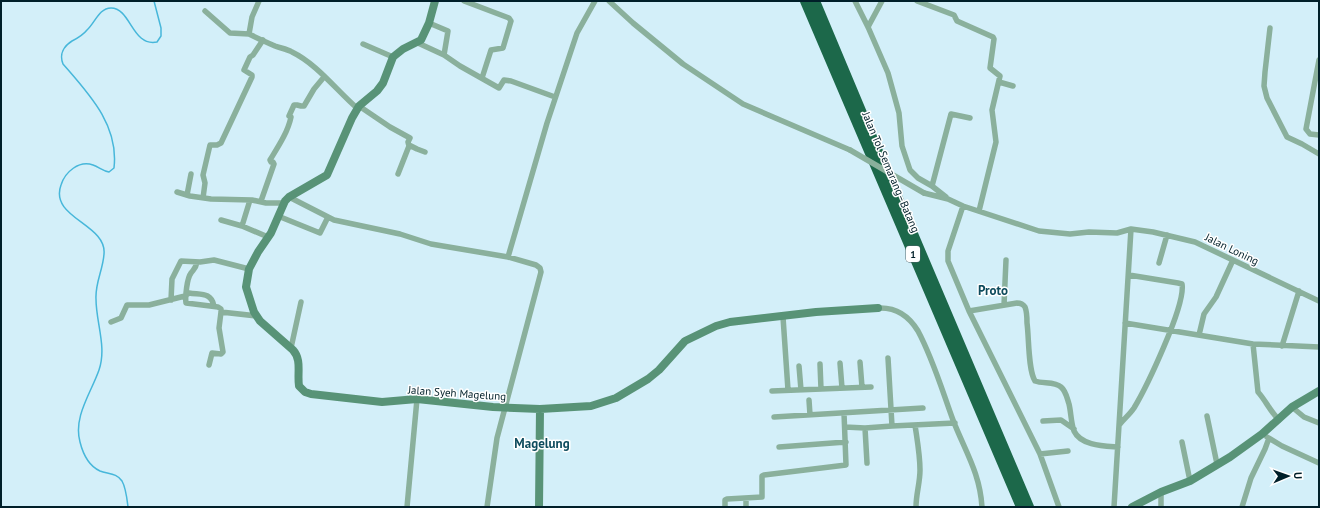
<svg xmlns="http://www.w3.org/2000/svg" width="1320" height="508" font-family="'PT Sans',sans-serif">
<style>
.lines{fill:none;stroke-linecap:round;stroke-linejoin:round}
.stream{stroke:#47b7da;stroke-width:1.5}
.street{stroke:#8ab09c;stroke-width:5.5}
.secondary{stroke:#589377;stroke-width:8}
.highway{stroke:#1c684a;stroke-width:10}
.street-bridge{stroke:#8ab09c;stroke-width:5.5}
.labels{text-anchor:middle;stroke-width:3;stroke-linejoin:round;paint-order:stroke}
.shield{fill:#fff;stroke:#4c6269;stroke-width:1}
.shield-label{font-size:10px;font-weight:bold;fill:#001f29}
.street-label{font-size:11px;fill:#001f29;stroke:#fff}
.quarter-label{font-size:13px;font-weight:bold;fill:#0e4b5d;stroke:#fff}
</style>
<rect width="100%" height="100%" fill="#d3eff9"/>
<g class="lines">
<path class="stream" d="M128,507C127,499 126,488 122,481C117,473 108,474 100,471C89,466 83,454 80,442C73,417 91,393 99,370C107,347 96,323 96,299C95,283 103,270 104,254C107,224 49,218 61,185C65,172 79,160 93,165C99,167 103,171 109,172L114,168C119,125 89,94 63,64C59,54 64,46 72,41C78,38 83,35 87,30C95,23 99,8 111,8C131,8 132,47 157,42L161,36V28L154,1"/>
<path class="street" d="M259,1L252,17L249,34C257,38 266,42 275,46C280,48 287,49 292,52C317,64 337,91 358,109
M464,1L509,18L511,21L503,48L491,50L482,78
M609,1L633,23L683,64L743,104L850,150
M855,1L868,27L888,73L899,113L902,146L910,170L918,178L932,186L946,197
M917,1L954,15L957,21L993,37L994,39L990,68L1000,76L992,110L996,142L979,211
M205,11L230,33L249,34
M429,23L448,31L444,55
M868,27L882,1
M1270,28L1265,72L1264,86L1267,98L1287,137L1302,144L1319,154
M418,43L444,55L460,66L499,88L504,80L511,81L555,97
M363,44L393,57
M1319,60L1306,129L1310,134L1319,135
M999,82L1013,86
M359,106L390,127L410,138L408,142L409,146L398,174
M409,145L417,149L425,152
M932,186L951,114L970,118
M177,192L190,196L211,199L252,200L266,203H283
M924,193L948,199L963,206L1039,231L1070,234L1089,232L1117,233L1131,229L1153,232L1195,242L1319,301
M187,195L191,174
M289,197L334,220L400,234L431,244L508,257L536,265L540,268L541,272L497,438L487,507
M203,198L205,183L203,175L210,145H217L221,143L252,77V75L244,70L250,57L253,55L263,40
M250,200L242,226L268,237
M261,201L274,164L273,162H271L270,160C278,147 288,132 291,117L289,116L294,105H297L301,106H304L314,89L324,77
M963,206L948,251V261L969,311L1040,454L1059,507
M278,216L320,233L328,217
M221,220L242,226
M508,257L547,123L577,33L595,1
M197,262C196,268 195,268 191,273C187,278 185,297 186,303L218,307L221,309V312
M1159,263L1167,235
M171,300L172,279L181,261L200,262L214,260L249,269
M1004,305L1006,260
M878,308C897,307 909,316 918,331C933,359 942,390 953,420C965,451 980,473 982,507
M969,311L1017,303C1021,303 1023,304 1025,307C1027,312 1027,318 1027,323C1029,337 1028,370 1035,381C1043,384 1055,381 1061,387C1066,391 1067,398 1069,404C1071,412 1071,423 1074,431C1081,446 1105,446 1118,447
M783,317L788,390
M111,322L121,318L127,305H149L185,296L189,293C201,295 211,292 214,306
M1125,323L1253,344L1319,347
M1199,335L1204,314L1216,297L1233,260
M1253,344L1258,392C1266,401 1270,411 1279,420
M1282,346L1299,291
M291,348L301,302
M888,358L892,426L955,423
M860,362L862,387
M840,363L842,388
M820,364L821,389
M209,365L212,353L221,354L223,352L219,328L221,312L257,316
M799,366L801,390
M772,391L871,387
M809,400L810,415
M1292,407L1304,417L1319,423
M1207,416L1217,464
M774,417L923,408
M1043,421L1061,420L1074,429
M1120,424C1124,419 1130,414 1134,408C1146,388 1186,305 1182,284L1178,283L1129,275
M915,425C917,439 920,455 920,470C920,483 916,494 916,507
M845,427L865,428L892,426
M865,428L867,463
M1267,437L1282,446L1319,463
M1182,442L1190,481
M779,447L846,442
M1040,454L1068,451
M746,498V507
M407,507L417,399
M725,507V500L727,499L762,497V476L764,475L846,465L844,413
M1114,507L1131,229
M1161,507V492
M1242,507L1251,478L1265,449L1269,438"/>
<path class="secondary" d="M435,1L429,23L421,40L403,49L393,57L383,83L377,91L359,106L352,118L327,175L289,197L285,201L271,233L258,252L249,269L246,287L254,312L260,321L293,350C302,360 297,373 299,386L305,392L311,394L382,402L417,399L493,407L540,409L539,507
M540,409L591,406L616,398L648,379L659,370L685,341L716,326L730,322L816,312L878,308
M1132,507L1161,492L1190,481L1230,457L1262,434L1292,407L1319,391"/>
<path class="highway" d="M805,1L1021,507
M815,1L877,149L1029,507"/>
<path class="street-bridge" d="M850,150L924,193"/>
</g>
<g class="labels">
<rect class="shield" x="906" y="246" width="14" height="16" rx="3"/>
<g class="shield-label">
<text x="913" y="258">1</text>
</g>
<g class="street-label">
<text transform="translate(891 172) rotate(67)" y="4">Jalan Tol Semarang–Batang</text>
<text transform="translate(1232 249) rotate(26)" y="4">Jalan Loning</text>
<text transform="translate(457 393) rotate(4)" y="4">Jalan Syeh Magelung</text>
</g>
<g class="quarter-label">
<text x="993" y="295">Proto</text>
<text x="542" y="448">Magelung</text>
</g>
</g>
<rect width="1320" height="508" fill="none" stroke="#001f29" stroke-width="4"/>
<g transform="translate(1288 476) rotate(88)" stroke="#ffffff" stroke-width="3" paint-order="stroke">
<path d="M0-3L7 15L0 10L-7 15Z" fill="#001f29"/>
<text y="-6" font-size="11" font-weight="bold" text-anchor="middle" fill="#001f29">U</text>
</g>
</svg>
